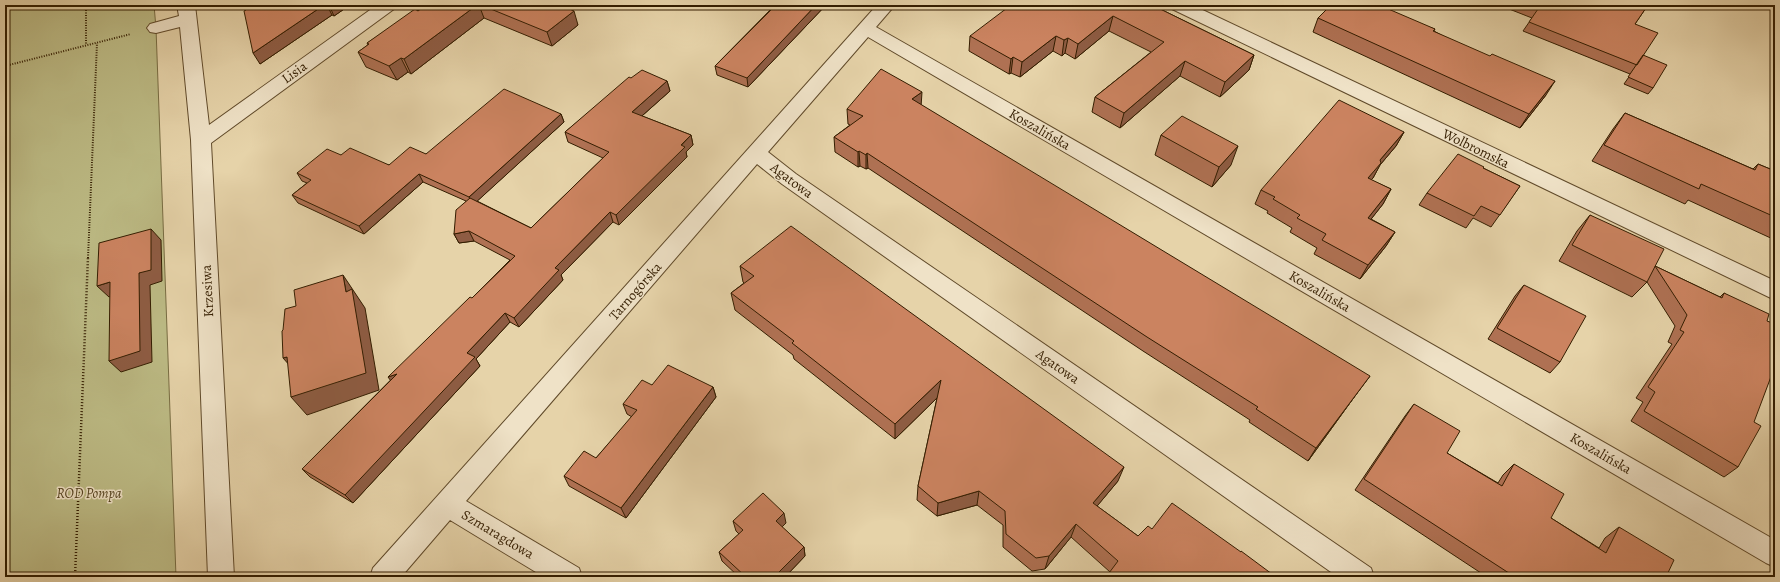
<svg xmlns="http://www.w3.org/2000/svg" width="1780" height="582" font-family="Alegreya,serif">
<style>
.green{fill:#bcba84;stroke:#786c42}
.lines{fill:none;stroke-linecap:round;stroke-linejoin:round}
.minor-casing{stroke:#604a2a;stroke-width:2}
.path-far1{stroke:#331d00;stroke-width:2;stroke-dasharray:1 1.5;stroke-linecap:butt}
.path{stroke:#331d00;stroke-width:2.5;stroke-dasharray:1 2;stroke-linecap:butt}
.minor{fill:#efe2c7;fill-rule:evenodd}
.wall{fill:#af7153;stroke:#331d00}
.shaded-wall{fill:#8e5c43;stroke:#331d00}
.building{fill:#cb8360;stroke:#331d00}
.labels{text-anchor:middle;stroke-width:3;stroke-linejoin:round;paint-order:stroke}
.street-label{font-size:14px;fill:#331d00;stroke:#efe2c7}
.park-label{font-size:14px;font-style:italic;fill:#554421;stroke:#efe2c7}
</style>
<rect width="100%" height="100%" fill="#e6d3a9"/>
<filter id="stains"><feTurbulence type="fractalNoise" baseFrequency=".005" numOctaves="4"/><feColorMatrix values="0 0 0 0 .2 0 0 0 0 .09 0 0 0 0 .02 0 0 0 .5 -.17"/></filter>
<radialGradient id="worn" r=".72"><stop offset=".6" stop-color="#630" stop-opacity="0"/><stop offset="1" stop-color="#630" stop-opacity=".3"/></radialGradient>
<path class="green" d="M5,5H154L156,28L176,577H5Z"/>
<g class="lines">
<g class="minor-casing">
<path id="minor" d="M177,5H195L209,125L377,5H397L394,9L211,143L234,577H208L191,140L180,27L156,33L150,32L147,28L150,24L179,16Z
M877,5H895L876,27L1775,540V567L1766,563L868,37L768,152L796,174L1371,568L1374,577H1338L782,184L757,164L466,501L579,568L582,577H544L450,520L401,577H370L373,568Z
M1169,5H1192L1775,281V300L1172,9Z"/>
</g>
<path class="path-far1" d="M86,5V45
M5,66L131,34
M88,258L97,43"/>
<path class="path" d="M75,577L88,257"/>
<use href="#minor" class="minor"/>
</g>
<path class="wall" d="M245,5H350L334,16L332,15L260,64Z
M426,5H563L562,6L578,25L552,46L484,18L411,74L408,72L397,80L366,67L358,52L368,45L367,43Z
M773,5H826L748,87L717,75L715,66L772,8Z
M1152,5L1254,55L1249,70L1220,97L1180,76L1120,128L1092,112L1095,97L1151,52L1109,31L1075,59L1065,53L1062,56L1053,51L1020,77L1011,73L1009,74L969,51L970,36Z
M1499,5H1648L1635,24L1643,55L1653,88L1648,94L1624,84L1633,71L1630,74L1523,31L1532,18Z
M1367,8L1435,29L1434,31L1546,95L1520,128L1313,32L1318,18Z
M631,78L667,81L670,91L642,116L691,135L693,145L686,152L687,157L619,225L613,222L561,275L563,280L519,327L510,322L476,359L480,366L353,503L310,477L302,469L510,260L474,241L459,243L454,234L466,201L423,182L364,234L298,203L292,195L307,183L302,181L297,173L341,155L389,165L561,114L564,122L477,201L531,228L603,158L568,142L565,132Z
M921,105L1360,389L1308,461L1249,422L1250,420L1143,351L868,168L866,169L860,166L858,167L835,152L834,137L850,125L848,124L847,109Z
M1625,113L1753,169L1758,164L1775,171V240L1688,200L1685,204L1592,161L1613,129Z
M1404,132L1396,146L1380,165L1373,178L1371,180L1391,189L1383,204L1371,219L1395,232L1386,246L1360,279L1314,254L1317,248L1290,232L1292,228L1267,213L1268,211L1255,204L1261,190Z
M1161,135L1231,165L1212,187L1155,155Z
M1483,168L1520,186L1491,227L1473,218L1466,228L1419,205L1427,193Z
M1590,215L1655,266L1720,297L1724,293L1767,321L1738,467L1724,477L1631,421L1643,402L1636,398L1672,344L1668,342L1675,326L1647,282L1632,297L1559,261L1577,231Z
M740,266L1118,481L1097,506L1138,536L1152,529L1276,577L1110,572L1071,537L1045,569L1032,571L1003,547V525L977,505L937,516L917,500L918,486L937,398L895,439L794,359L793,355L735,310L731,293L744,283L743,282Z
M1524,285L1560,362L1550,373L1488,339L1515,296Z
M652,385L713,387L716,397L626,518L569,486L564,476L596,458L632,417L627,414L623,404Z
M1414,404L1447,453L1498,483L1503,475L1514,464L1551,518L1599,548L1605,538L1619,527L1666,577H1487L1355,490L1405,416Z
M733,521L786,523L782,527L804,547L805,556L785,577H739L722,561L719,552L739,534L736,531Z"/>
<path class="shaded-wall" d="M324,5H327L332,15L260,64L253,53Z
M329,5H350L334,16Z
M477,5H479L484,18L411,74L404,59Z
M816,5H826L748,87L747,78Z
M574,11L578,25L552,46L547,32Z
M1113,16L1109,31L1075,59L1078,44Z
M1056,36L1053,51L1020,77L1022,62Z
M1068,38L1065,53L1062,56L1064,40Z
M1254,55L1249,70L1220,97L1225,82Z
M1013,57L1011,73L1009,74L1011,59Z
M401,58L408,72L397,80L389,66Z
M1185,61L1180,76L1120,128L1124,113Z
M667,81L670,91L635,122L632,112Z
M1555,81L1546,95L1520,128L1529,114Z
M922,92L921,107L912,99Z
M561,114L564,122L473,205L469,197Z
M1404,132L1396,146L1380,165L1373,178L1360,192L1368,178L1380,160Z
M691,135L693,145L686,152L687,157L619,225L616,215Z
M1238,146L1231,165L1212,187L1219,167Z
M859,151L860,166L858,167V152Z
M867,153L868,168L866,169V155Z
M419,174L423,182L364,234L359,226Z
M1391,189L1383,204L1361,232L1368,218Z
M610,212L613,222L561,275L563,280L519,327L514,318L555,268Z
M151,229L161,240L162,281L150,285L152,362L121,372L109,361L139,273Z
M469,231L474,241L459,243L454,234Z
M1395,232L1386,246L1360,279L1368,265Z
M343,275L365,308L379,390L307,415L291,397L346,292Z
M110,282L121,293L109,297L97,286Z
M505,313L510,322L476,359L480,366L353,503L345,495L467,353Z
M287,357L299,376L283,358Z
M397,374L394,385L388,377Z
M1370,376L1360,389L1308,461L1316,448Z
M941,380L940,395L895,439V424Z
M713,387L716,397L626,518L621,508Z
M1124,467L1118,481L1088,517L1093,503Z
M979,491L977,505L937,516L938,503Z
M784,513L786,523L778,531L776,521Z
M1076,524L1071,537L1045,569L1049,556Z
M804,547L805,556L785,577H774Z"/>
<path class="building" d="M245,5H324L253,53L244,11L246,10Z
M426,5H477L404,59L401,58L389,66L358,52L369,44L367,43L415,9L418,11Z
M481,5H560L574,11L547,32Z
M774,5H816L747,78L715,66L774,7L772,6Z
M1011,5H1152L1254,55L1225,82L1185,61L1124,113L1095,97L1164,42L1113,16L1078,44L1068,38L1064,40L1056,36L1022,62L1013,57L1011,59L970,36Z
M1331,5H1360L1367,8L1370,5H1379L1435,29L1433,31L1490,56L1492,54L1555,81L1529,114L1318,18Z
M1528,5H1648L1635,24L1658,33L1637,65L1529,22L1538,9Z
M1643,55L1667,65L1653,88L1628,77Z
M881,69L922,92L912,99L1370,376L1316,448L1256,409L1258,407L1147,337L867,153L866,155L859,151L858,152L834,137L863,116L847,109Z
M642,70L667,81L632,112L691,135L681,145L685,147L616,215L610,212L555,268L559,270L514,318L505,313L467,353L475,357L345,495L302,469L397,374L388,377L470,297L472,298L515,256L469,231L454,234L456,210L470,198L531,228L609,152L565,132L629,77L631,78Z
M504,89L561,114L469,197L419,174L359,226L292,195L311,180L297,173L327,149L341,155L350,148L389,165L410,147L426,154Z
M1339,100L1404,132L1380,160L1381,163L1368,178L1391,189L1368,218L1395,232L1368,265L1322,240L1326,234L1297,218L1300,215L1273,199L1275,197L1261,190Z
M1625,113L1755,170L1758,164L1775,171V217L1701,184L1699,189L1604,145Z
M1182,116L1238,146L1219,167L1161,135Z
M1458,154L1484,167L1483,168L1520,186L1500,215L1481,206L1474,216L1427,193Z
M1590,215L1664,249L1647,282L1572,245Z
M791,226L1124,467L1093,503L1138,536L1148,526L1152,529L1172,503L1241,552V551L1276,577H1106L1118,561L1076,524L1049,556L1036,558L1006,534L1005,511L979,491L938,503L918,486L941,380L895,424L792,343L794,341L731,293L754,276L740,266Z
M151,229V270L139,273L140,351L109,361L110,282L97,286L99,243Z
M1655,266L1722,298L1724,293L1769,314L1767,321L1775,324V366L1754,422L1761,426L1738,467L1644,411L1655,392L1648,387L1684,332L1680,330L1687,315Z
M343,275L346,292L352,289L366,373L291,397L287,357L283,358L282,331L283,330L285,309L296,306L294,290Z
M1524,285L1586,316L1560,362L1497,328Z
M668,365L713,387L621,508L564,476L584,451L596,458L637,410L623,404L642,380L652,385Z
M1414,404L1460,431L1447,453L1502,486L1514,464L1564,494L1551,518L1606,553L1619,527L1674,560L1666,577H1515L1364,479Z
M763,493L784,513L776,521L804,547L774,577H746L719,552L743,530L733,521Z
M853,573L858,577H849Z"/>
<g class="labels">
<g class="street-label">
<text transform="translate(294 72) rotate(-36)" y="5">Lisia</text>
<text transform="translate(1040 129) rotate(30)" y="5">Koszalińska</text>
<text transform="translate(1476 148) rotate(26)" y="5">Wolbromska</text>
<text transform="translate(792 180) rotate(37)" y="5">Agatowa</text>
<text transform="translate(207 291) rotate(-93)" y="5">Krzesiwa</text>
<text transform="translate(635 291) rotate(-49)" y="5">Tarnogórska</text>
<text transform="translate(1320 291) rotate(30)" y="5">Koszalińska</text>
<text transform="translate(1058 366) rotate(35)" y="5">Agatowa</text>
<text transform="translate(1601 453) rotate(30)" y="5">Koszalińska</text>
<text transform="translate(498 534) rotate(31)" y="5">Szmaragdowa</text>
</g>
<g class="park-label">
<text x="89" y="498">ROD Pompa</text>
</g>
</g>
<rect width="1780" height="582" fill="none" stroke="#e6d3a9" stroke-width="20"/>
<rect x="6" y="6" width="1768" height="570" fill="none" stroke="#331d00" stroke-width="2"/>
<rect x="10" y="10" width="1760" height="562" fill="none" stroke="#331d00"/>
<rect width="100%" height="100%" filter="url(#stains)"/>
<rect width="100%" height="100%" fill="url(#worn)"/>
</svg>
